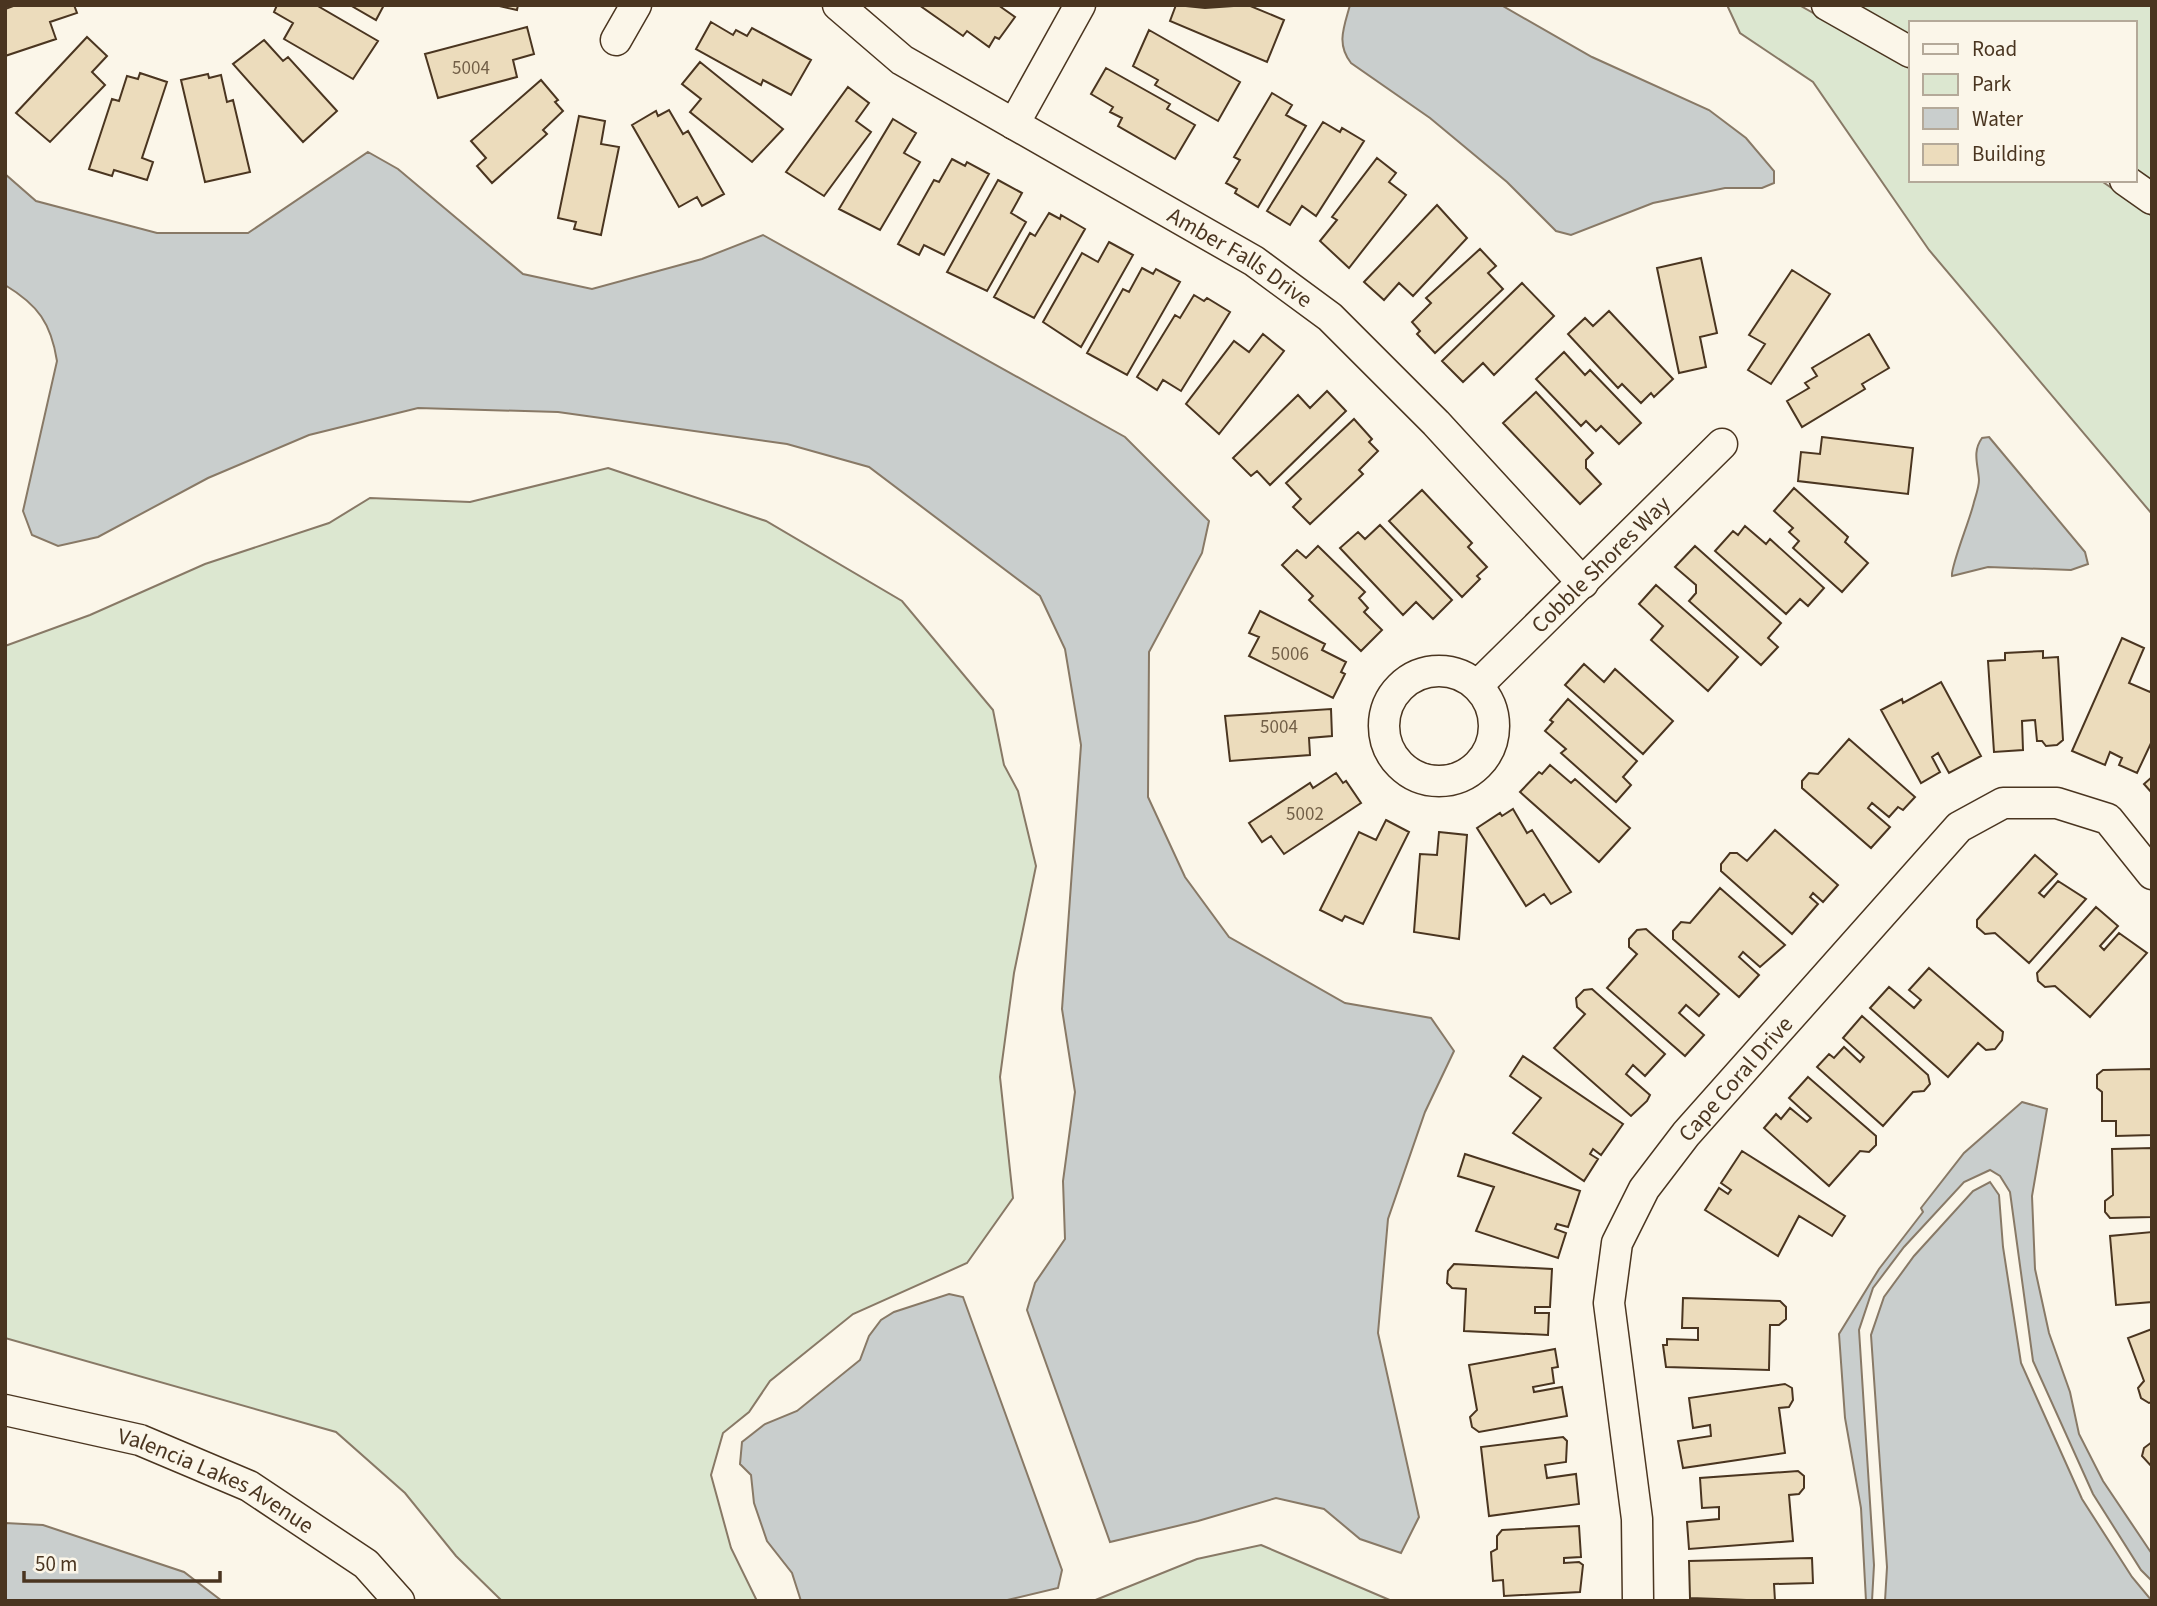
<svg xmlns="http://www.w3.org/2000/svg" width="2157" height="1606" font-family="'Source Sans 3',sans-serif">
<style>
.green{fill:#dce7d0;stroke:#887966;stroke-width:2}
.water{fill:#c9cecd;stroke:#887966;stroke-width:2}
.building{fill:#ecdcbc;stroke:#4a3520;stroke-width:2}
.lines{fill:none;stroke-linecap:round;stroke-linejoin:round}
.minor-casing{stroke:#4a3520;stroke-width:33}
.minor{stroke:#fbf6e9;stroke-width:30}
.labels{text-anchor:middle;stroke-width:5;stroke-linejoin:round;paint-order:stroke}
.number-label{font-size:19px;fill:#725f47}
.street-label{font-size:23px;fill:#4a3520;stroke:#fbf6e9}
</style>
<rect width="100%" height="100%" fill="#fbf6e9"/>
<path class="green" d="M1727,5H1799L1910,68V180H2100L2152,216V514L1929,250L1813,82L1740,33Z
M1855,5H2152V182L2134,170V23H1910V37Z
M608,468L766,521L902,601L993,710L1004,765L1018,791L1036,866L1014,973L1000,1077L1013,1198L967,1263L853,1314L770,1381L749,1412L723,1433L711,1475L731,1548L757,1601H502L456,1556L405,1493L336,1432L5,1338V646L90,615L205,564L329,523L370,498L470,502Z
M1261,1545L1392,1601H1093L1197,1559Z"/>
<path class="water" d="M1350,5H1501L1592,57L1709,110L1746,138L1774,171V183L1762,188H1725L1653,203L1571,235L1556,231L1507,182L1430,118L1351,63C1336,44 1344,27 1350,5Z
M368,152L398,169L523,274L592,289L702,259L763,235L1125,437L1209,521L1202,553L1149,652L1148,797L1185,877L1229,937L1345,1003L1431,1018L1454,1051L1425,1112L1388,1219L1378,1333L1419,1517L1401,1553L1360,1539L1324,1509L1276,1498L1198,1521L1110,1542L1027,1310L1035,1283L1065,1239L1063,1181L1075,1092L1062,1009L1081,745L1065,649L1040,596L869,467L787,444L558,412L418,408L309,435L208,478L98,537L58,546L32,535L23,511L57,361C51,323 38,305 5,285V174L36,201L157,233H248Z
M1989,437L2085,552L2088,564L2071,570L1988,567L1952,576C1950,568 1971,517 1974,502C1976,495 1979,487 1979,480C1978,464 1972,452 1982,438Z
M2022,1102L2047,1109L2032,1196L2035,1269L2049,1333L2070,1392L2079,1434L2103,1481L2152,1554V1581L2141,1570L2093,1494L2033,1361L2010,1192L2000,1176L1990,1170L1964,1182L1904,1247L1873,1288L1859,1330L1874,1565L1872,1601H1866L1861,1508L1845,1418L1839,1334L1879,1269L1923,1212L1921,1208L1964,1153Z
M1990,1182L1999,1195L2003,1247L2021,1363L2082,1499L2132,1577L2152,1601H1885L1887,1567L1871,1335L1884,1297L1914,1256L1973,1191Z
M949,1294L963,1297L1062,1570L1058,1588L1003,1601H801L792,1573L767,1541L754,1503L751,1475L740,1464L742,1442L765,1424L797,1411L860,1360L869,1336L881,1320L894,1312Z
M5,1523L43,1525L184,1572L222,1601H5Z"/>
<path class="building" d="M16,5H74L77,13L50,22L56,39L5,56V9Z
M277,5H316L378,41L353,79L284,39L293,23L274,12Z
M350,5H384L376,20Z
M495,5H518L517,10Z
M919,5H998L1015,17L999,39L995,37L989,47L967,31L963,36Z
M1176,5L1205,8L1248,5L1284,20L1267,62L1170,21Z
M711,22L733,35L736,30L747,36L752,28L811,60L791,95L763,80L761,85L696,49Z
M527,27L534,54L513,60L517,77L438,98L425,54Z
M1149,30L1240,82L1218,121L1155,85L1158,80L1133,66Z
M87,37L107,56L92,72L105,85L50,142L16,113Z
M264,40L283,61L288,57L337,111L303,142L233,64Z
M700,62L783,129L752,162L690,112L701,99L682,84Z
M1106,68L1170,104L1167,109L1195,125L1175,159L1118,126L1122,118L1110,112L1113,107L1091,94Z
M140,73L167,82L142,158L153,162L147,180L114,170L112,176L89,169L112,99L119,101L127,76L138,79Z
M208,74L209,78L221,75L227,102L233,100L250,172L205,182L181,80Z
M541,80L558,100L555,102L563,111L543,130L547,134L492,183L477,166L486,158L471,141Z
M848,87L869,103L856,121L871,132L824,196L786,172Z
M1272,93L1292,105L1286,115L1306,126L1258,207L1235,193L1237,189L1226,183L1240,160L1234,157Z
M669,110L683,134L688,131L724,194L702,206L697,197L679,207L632,125L656,111L658,116Z
M579,116L605,121L601,144L619,147L601,235L574,229L576,222L558,218Z
M893,119L916,133L904,153L920,162L880,230L839,209Z
M1323,122L1340,132L1342,128L1364,141L1316,216L1302,206L1290,225L1267,211Z
M1377,158L1396,173L1389,182L1406,195L1349,268L1320,241L1337,220L1332,217Z
M952,159L965,166L967,162L989,174L944,255L924,245L919,255L898,244L934,180L939,182Z
M998,180L1022,193L1011,213L1026,222L987,291L947,272Z
M1437,205L1467,238L1413,296L1399,283L1384,300L1364,282Z
M1049,213L1060,219L1061,215L1085,229L1034,318L994,297L1030,233L1035,236Z
M1109,242L1133,255L1081,347L1043,322L1082,253L1098,262Z
M1480,249L1496,266L1488,273L1503,289L1435,353L1417,334L1420,331L1412,322L1431,303L1426,298Z
M1701,258L1717,333L1700,337L1706,367L1679,373L1657,268Z
M1142,268L1153,274L1156,269L1180,282L1127,375L1087,353L1123,289L1129,292Z
M1792,270L1830,294L1771,384L1748,370L1765,344L1749,335Z
M1522,283L1554,316L1494,375L1483,363L1463,382L1442,361Z
M1194,295L1204,301L1207,298L1230,312L1181,391L1163,380L1157,390L1137,377L1175,315L1180,318Z
M1609,311L1673,379L1654,397L1651,393L1641,403L1622,384L1618,388L1568,334L1585,318L1593,326Z
M1263,334L1284,351L1219,434L1186,404L1234,341L1249,352Z
M1869,334L1889,368L1862,384L1865,389L1802,427L1787,401L1809,388L1805,383L1817,376L1812,368Z
M1564,352L1585,375L1590,370L1641,423L1619,444L1601,426L1596,431L1586,421L1581,426L1536,379Z
M1327,391L1346,411L1270,485L1257,471L1251,476L1233,458L1298,395L1310,408Z
M1536,392L1593,453L1586,460V468L1601,484L1580,504L1503,423Z
M1354,419L1372,439L1369,442L1378,451L1359,470L1363,474L1310,524L1293,507L1301,499L1286,483Z
M1822,437L1913,448L1908,494L1798,481L1801,452L1820,454Z
M1794,488L1848,537L1845,542L1868,563L1842,592L1793,548L1799,541L1789,532L1793,528L1774,511Z
M1422,490L1472,543L1468,547L1487,567L1477,576L1480,579L1462,597L1389,521Z
M1380,525L1452,600L1433,619L1416,602L1403,615L1340,548L1358,532L1365,539Z
M1745,526L1766,544L1770,539L1824,588L1808,606L1800,599L1786,614L1715,551L1733,531L1738,535Z
M1318,546L1365,592L1359,598L1368,608L1364,612L1382,630L1361,651L1309,600L1313,596L1282,565L1297,550L1306,558Z
M1695,546L1781,623L1768,638L1778,647L1761,665L1689,601L1696,593V585L1675,567Z
M1656,585L1738,657L1708,691L1651,640L1663,626L1639,604Z
M1260,611L1325,644L1322,650L1346,662L1341,672L1345,674L1333,698L1249,656L1259,637L1249,633Z
M2122,638L2144,648L2129,683L2150,692L2152,689V741L2137,773L2119,765L2122,758L2110,752L2105,765L2072,751Z
M2043,651V658L2058,657L2063,740L2057,745L2046,746L2042,741H2037L2035,720L2022,721L2023,750L1994,752L1988,661L2005,660V653Z
M1584,664L1604,682L1615,669L1673,721L1643,754L1565,685Z
M1941,682L1981,756L1949,773L1938,753L1932,757L1940,772L1921,783L1881,710L1902,699L1903,703Z
M1568,699L1637,761L1623,777L1631,785L1616,802L1561,753L1566,749L1545,731L1553,722L1550,720Z
M1331,709L1332,736L1309,738L1310,755L1230,761L1225,716Z
M1849,739L1915,797L1903,810L1898,807L1889,817L1872,803L1868,808L1890,827L1871,848L1802,788V781L1809,773L1818,774Z
M1550,765L1571,783L1575,779L1630,828L1599,862L1520,792L1539,772L1542,774Z
M1336,773L1343,783L1346,781L1361,803L1284,854L1271,836L1262,842L1249,823L1310,783L1313,788Z
M2152,777V793L2144,784Z
M1513,809L1527,833L1532,830L1571,892L1551,904L1544,894L1526,906L1477,828L1500,813L1502,816Z
M1386,820L1409,832L1363,924L1345,916L1342,921L1320,910L1359,832L1376,840Z
M1775,830L1838,885L1823,902L1813,893L1810,897L1818,904L1792,934L1721,871V864L1730,853H1737L1747,861Z
M1439,832L1467,835L1459,939L1414,932L1420,854L1437,855Z
M2035,855L2057,874L2039,893L2044,897L2058,881L2086,899L2029,963L1995,933L1985,934L1977,927V920Z
M1720,888L1785,945L1760,967L1743,952L1739,957L1759,975L1739,997L1673,939V931L1681,922L1690,923Z
M2096,907L2118,926L2100,946L2104,950L2119,933L2147,953L2090,1017L2055,986L2045,987L2038,981L2037,973Z
M1646,929L1719,994L1699,1016L1686,1005L1679,1013L1704,1035L1685,1056L1607,988L1637,954L1629,947V939L1637,930Z
M1929,968L2003,1032L2002,1040L1995,1049L1986,1050L1978,1043L1948,1077L1870,1008L1889,987L1914,1008L1921,1000L1909,990Z
M1592,989L1665,1054L1645,1076L1633,1065L1626,1074L1650,1095L1647,1101L1631,1116L1554,1048L1585,1014L1577,1007L1576,998L1584,990Z
M1862,1016L1928,1075L1930,1084L1924,1091L1913,1092L1883,1126L1817,1067L1829,1054L1834,1058L1844,1047L1860,1062L1864,1057L1843,1038Z
M1523,1056L1623,1124L1601,1155L1593,1149L1590,1154L1598,1159L1584,1181L1513,1133L1541,1098L1510,1076Z
M2152,1069V1135L2116,1136V1121H2102V1092L2097,1088V1075L2103,1070Z
M1808,1077L1876,1136V1145L1869,1152L1860,1151L1829,1186L1764,1128L1776,1114L1781,1119L1790,1108L1807,1122L1811,1118L1789,1098Z
M2152,1148V1217L2110,1218L2105,1212V1201L2113,1195L2112,1149Z
M1742,1151L1845,1216L1832,1236L1799,1216L1778,1256L1705,1210L1719,1188L1728,1194L1731,1190L1721,1183Z
M1465,1154L1580,1191L1568,1227L1557,1224L1555,1229L1566,1233L1558,1258L1476,1231L1494,1187L1458,1176Z
M2152,1232V1302L2116,1305L2110,1236Z
M1454,1264L1552,1269L1550,1307H1535V1313H1549L1548,1335L1464,1331L1466,1289L1452,1288L1447,1283L1448,1271Z
M1683,1298L1780,1301L1786,1307V1319L1779,1325H1770L1769,1370L1666,1367L1663,1345H1667V1339L1698,1340V1328H1682Z
M2152,1329V1402L2149,1403L2141,1398L2138,1388L2144,1381L2128,1338Z
M1555,1349L1558,1367L1552,1368L1554,1383L1533,1387L1534,1392L1562,1387L1567,1416L1479,1432L1472,1427L1470,1417L1477,1410L1469,1365Z
M1785,1384L1792,1388L1793,1400L1789,1407L1779,1408L1785,1453L1683,1468L1678,1441L1711,1436L1710,1425L1693,1428L1689,1398Z
M1563,1437L1567,1441L1566,1462L1545,1465L1547,1478L1576,1474L1579,1504L1489,1516L1481,1447Z
M2152,1442V1467L2142,1456L2144,1448Z
M1798,1471L1804,1476V1488L1799,1494L1789,1495L1793,1541L1689,1549L1687,1522L1719,1519V1507L1702,1508L1700,1478Z
M1579,1526L1581,1557L1564,1558V1563L1579,1562L1583,1565L1580,1592L1504,1596L1503,1580L1493,1581L1491,1552L1497,1549V1536L1502,1530Z
M1812,1558L1813,1583L1774,1584L1775,1601L1690,1598L1689,1561Z"/>
<g class="lines">
<g class="minor-casing">
<g id="minor">
<path id="s1" d="M838,5L902,60L1254,261L1330,317L1436,423L1583,583"/>
<path d="M1827,5L1910,52"/>
<path d="M616,40L636,5"/>
<path d="M1014,124L1080,5"/>
<path d="M2125,180L2152,199"/>
<circle cx="1439" cy="726" r="55"/>
<path id="s2" d="M1478,685L1722,444"/>
<path id="s3" d="M5,1410L140,1440L249,1486L366,1564L399,1601"/>
<path id="s4" d="M1638,1601L1637,1519L1609,1303L1617,1243L1644,1189L1686,1134L1959,827L2003,803H2057L2108,819L2152,874"/>
</g>
</g>
<use href="#minor" class="minor"/>
</g>
<g class="labels">
<g class="number-label">
<text x="471" y="74">5004</text>
<text x="1290" y="660">5006</text>
<text x="1279" y="733">5004</text>
<text x="1305" y="820">5002</text>
</g>
<g class="street-label">
<text dy="8" stroke="none"><textPath href="#s1" startOffset="476">Amber Falls Drive</textPath></text>
<text dy="8" stroke="none"><textPath href="#s2" startOffset="172">Cobble Shores Way</textPath></text>
<text dy="8" stroke="none"><textPath href="#s4" startOffset="564">Cape Coral Drive</textPath></text>
<text dy="8" stroke="none"><textPath href="#s3" startOffset="224">Valencia Lakes Avenue</textPath></text>
</g>
</g>
<rect width="2157" height="1606" fill="none" stroke="#4a3520" stroke-width="14"/>
<rect x="1909" y="21" width="228" height="161" fill="#fbf6e9" stroke="#b4a999" stroke-width="2"/>
<rect x="1923" y="44" width="35" height="10" fill="#fbf6e9" stroke="#b4a999" stroke-width="2"/>
<text x="1972" y="56" font-size="21" fill="#4a3520">Road</text>
<rect x="1923" y="74" width="35" height="21" fill="#dce7d0" stroke="#b4a999" stroke-width="2"/>
<text x="1972" y="91" font-size="21" fill="#4a3520">Park</text>
<rect x="1923" y="108" width="35" height="21" fill="#c9cecd" stroke="#b4a999" stroke-width="2"/>
<text x="1972" y="126" font-size="21" fill="#4a3520">Water</text>
<rect x="1923" y="144" width="35" height="21" fill="#ecdcbc" stroke="#b4a999" stroke-width="2"/>
<text x="1972" y="161" font-size="21" fill="#4a3520">Building</text>
<path d="M24 1571v10h196v-10" fill="none" stroke="#4a3520" stroke-width="3.5"/>
<text x="35" y="1571" font-size="21" fill="#4a3520" stroke="#fbf6e9" stroke-width="5" paint-order="stroke">50 m</text>
</svg>
